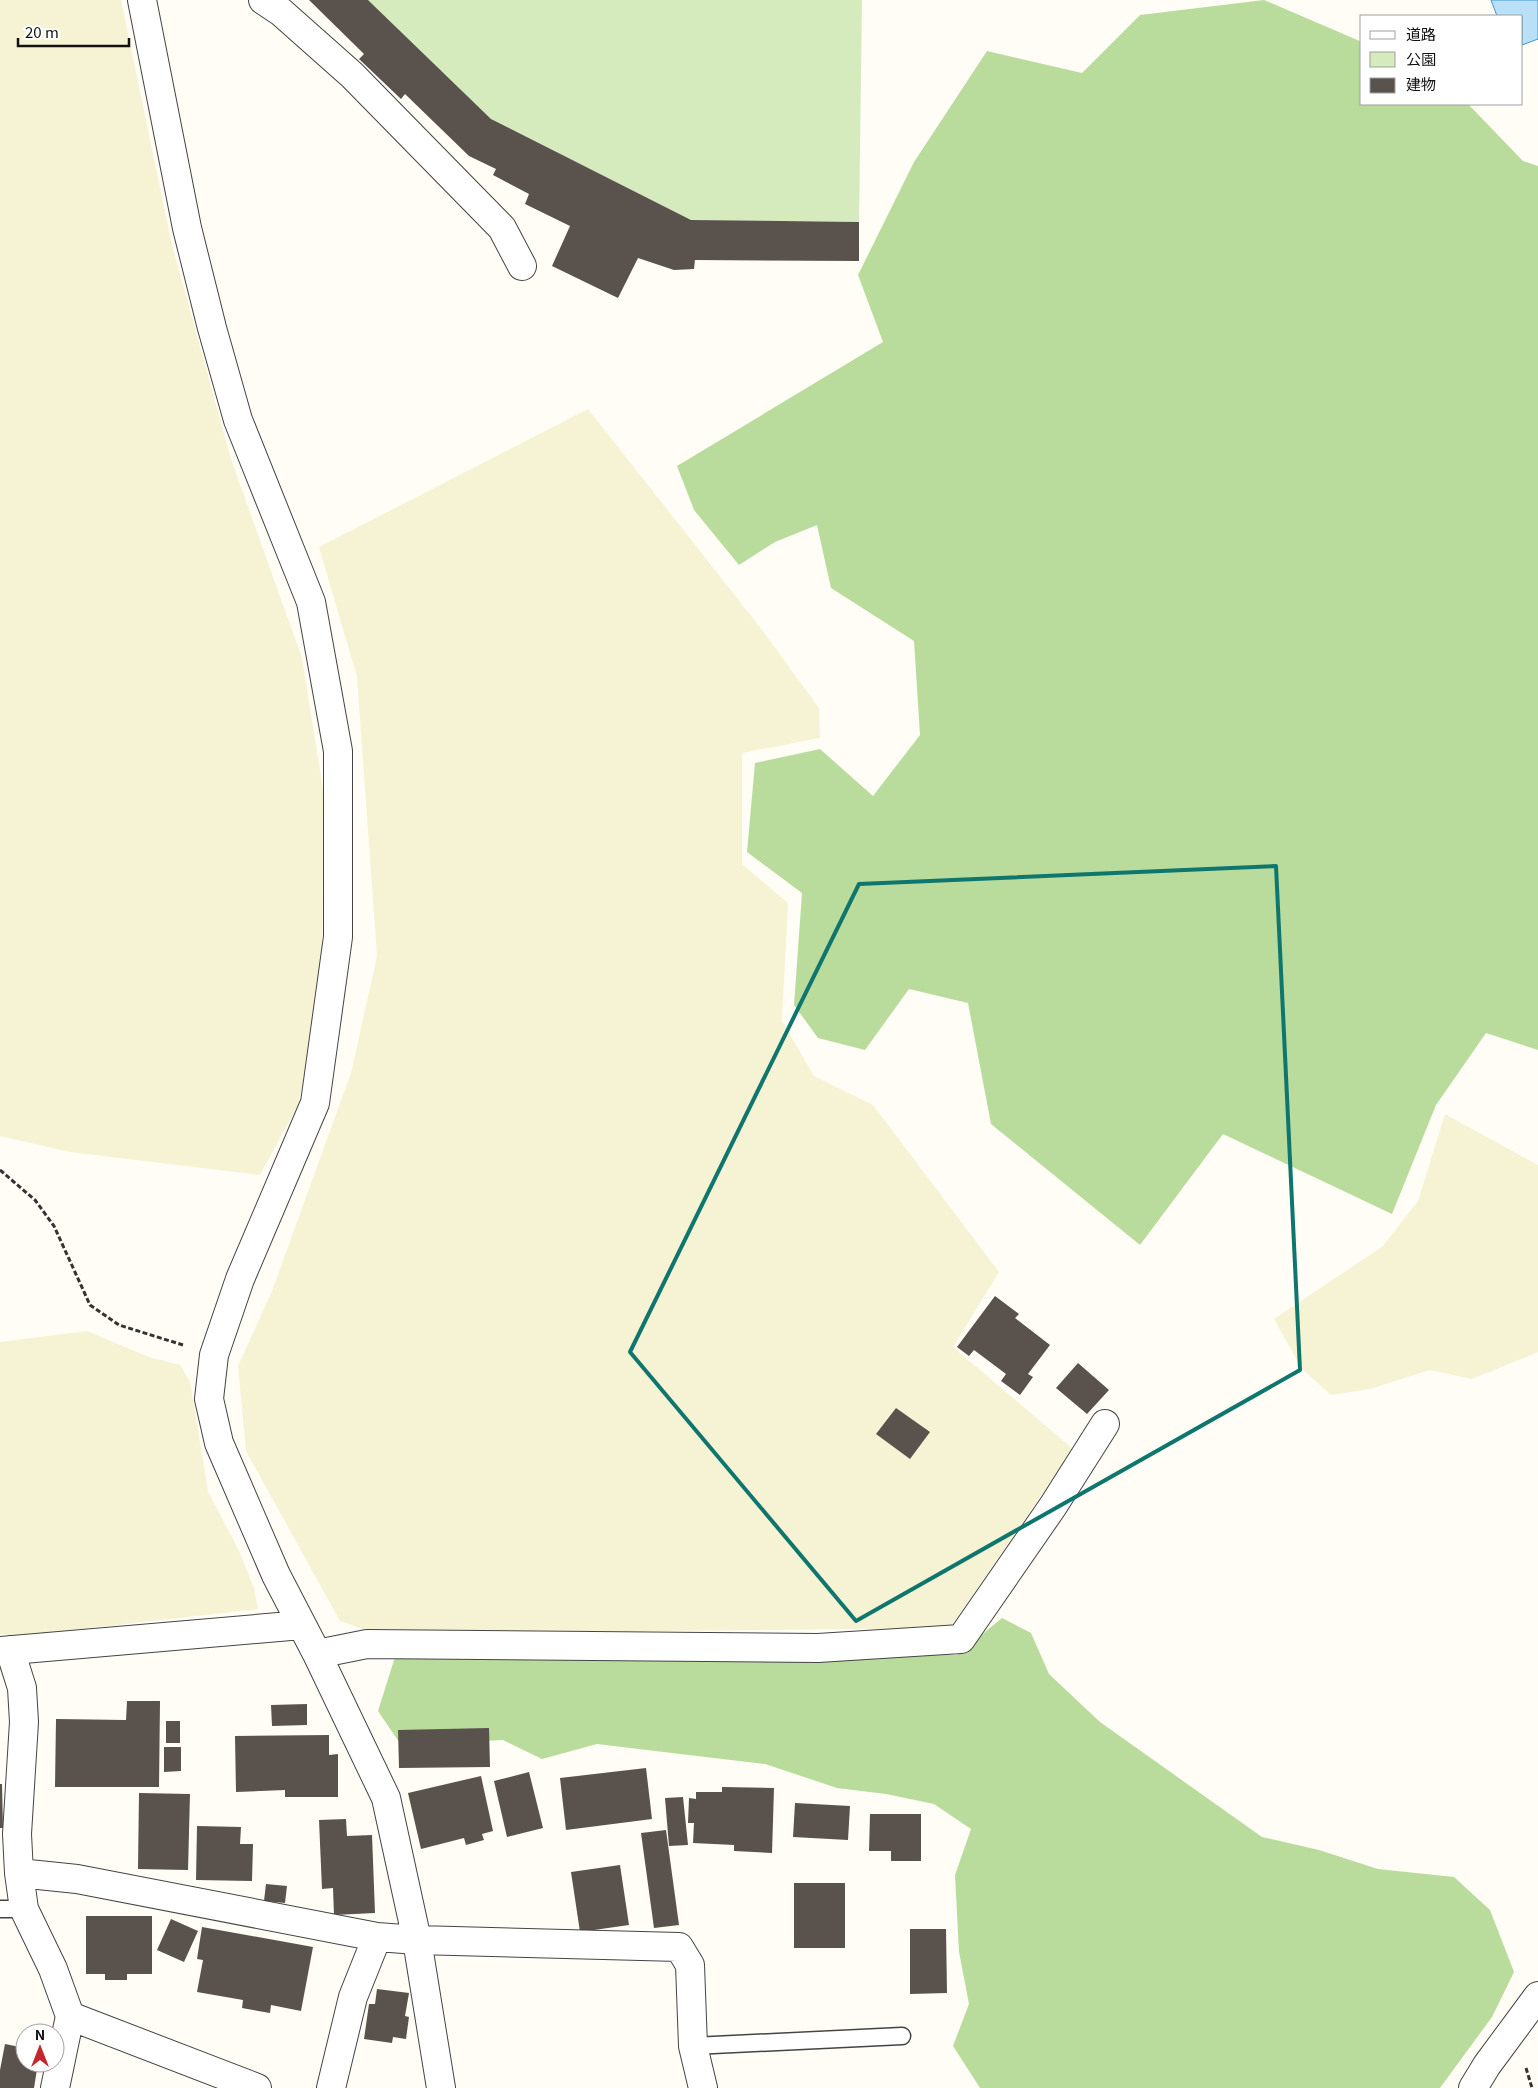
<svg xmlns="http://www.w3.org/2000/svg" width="1538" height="2088" font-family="Georgia,'Noto Sans JP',serif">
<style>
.farmland{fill:#f6f3d4}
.green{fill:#d5ebbd}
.forest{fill:#b9dc9c}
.water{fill:#b9e0f7;stroke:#3f96cf}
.building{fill:#5a524d}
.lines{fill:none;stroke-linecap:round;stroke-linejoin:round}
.lane-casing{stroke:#444;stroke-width:19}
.street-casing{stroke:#444;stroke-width:30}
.path{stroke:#333;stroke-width:3;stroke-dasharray:5 2.5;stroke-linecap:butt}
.lane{stroke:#fff;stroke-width:16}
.street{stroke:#fff;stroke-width:28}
.marked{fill:none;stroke:#0f766e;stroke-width:4;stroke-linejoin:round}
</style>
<rect width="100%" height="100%" fill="#fffdf5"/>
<path class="farmland" d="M0,0H121L172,245L231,459L302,658L323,789L322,970L299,1103L260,1175L70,1152L0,1136Z
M588,409L759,626L819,708L820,738L742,753V864L788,903L782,1021L814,1076L873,1105L999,1272L953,1347L1073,1449L950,1628L376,1634L340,1621L246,1451L238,1366L272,1291L351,1073L377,956L357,677L319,547Z
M1445,1114L1538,1165V1352L1472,1379L1430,1370L1370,1389L1331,1395L1302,1369L1274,1319L1382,1247L1418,1201Z
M87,1331L149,1357L180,1365L190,1382L208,1491L239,1551L254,1588L258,1609L19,1636L0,1634V1342Z"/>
<path class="green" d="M368,0H862L859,222L691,220L491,119Z"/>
<path class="forest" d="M1264,0L1362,42V104H1468L1523,161L1538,166V1050L1486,1033L1436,1105L1392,1214L1223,1134L1140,1245L991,1124L968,1003L909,989L865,1050L818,1038L794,1005L802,893L747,852L755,763L820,749L873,796L920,735L914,641L831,588L817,525L775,542L739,565L694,510L677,466L883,342L858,275L914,162L987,51L1082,73L1140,15Z
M1002,1618L1031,1633L1049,1674L1100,1722L1262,1837L1319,1850L1378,1869L1454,1877L1490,1910L1514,1972L1492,2017L1440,2088H980L953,2046L969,2004L959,1952L955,1875L971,1829L934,1804L886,1794L837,1788L765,1764L597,1744L542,1759L503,1740L401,1745L378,1711L395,1657L957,1655Z"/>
<path class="water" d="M1491,0H1538V39L1522,45V16H1497Z"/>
<path class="building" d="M309,0H368L491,119L691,220L859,222V261L695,260L694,269L674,270L638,258L618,298L552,266L570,226L525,204L529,194L493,175L496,169L469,156L405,94L401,99L359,59L364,54Z
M995,1296L1019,1314L1015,1318L1050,1345L1028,1374L1033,1377L1020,1395L1001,1381L1006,1374L974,1350L969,1356L957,1347Z
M1078,1363L1109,1390L1087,1414L1056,1388Z
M896,1408L930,1432L910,1459L876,1434Z
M127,1701H160L159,1787H55L56,1719L126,1720Z
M307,1704V1725L272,1726L271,1705Z
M166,1721H180V1743H166Z
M489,1728L490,1767L399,1768L398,1730Z
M329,1735V1755L338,1754V1797H285V1790L236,1792L235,1736Z
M164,1747H181V1771L164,1772Z
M646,1768L652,1819L566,1830L560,1778Z
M529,1772L543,1828L507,1837L494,1781Z
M481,1776L493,1831L482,1834L484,1840L466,1845L464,1838L421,1849L408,1793Z
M0,1784H2L3,1828H0Z
M722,1787L774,1788L772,1853L734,1851V1845L693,1843L694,1823H688L689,1798L696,1799V1792H722Z
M139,1793L190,1794L188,1870L138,1869Z
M683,1797L688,1845L669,1846L665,1798Z
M795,1803L850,1806L848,1840L793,1837Z
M870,1814H921V1861H891V1851H869Z
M346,1819L347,1836L372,1835L375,1913L334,1915L333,1888L322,1889L319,1820Z
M197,1826L241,1827L240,1844H253L252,1881L196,1880Z
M666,1830L679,1925L654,1928L641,1833Z
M620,1865L629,1925L580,1932L571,1872Z
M794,1883H845V1948H794Z
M266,1884L287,1886L285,1903L264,1901Z
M86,1916H152V1974H127V1980H105V1974H86Z
M171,1919L198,1931L184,1962L157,1950Z
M202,1927L313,1947L301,2011L271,2005L270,2013L242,2008L243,2000L197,1992L203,1960L197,1959Z
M910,1929H946L947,1993L910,1994Z
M377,1989L409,1993L405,2016L409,2017L406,2039L393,2037L392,2043L364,2039L369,2004H375Z
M5,2044L25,2048V2063H38L34,2088H0V2070Z"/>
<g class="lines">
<g class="lane-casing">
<path id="lane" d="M0,1909H24
M693,2046L902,2036"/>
</g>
<g class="street-casing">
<path id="street" d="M142,0L187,228L212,328L238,420L311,602L338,751V937L315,1103L240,1279L214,1355L209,1399L219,1443L276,1575L317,1654L386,1798L417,1940L441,2088
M263,0L281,12L352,75L502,228L522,266
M10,1650L22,1688L24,1722L17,1834L19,1873L77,1879L377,1937L417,1940L679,1947L690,1965L693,2046L703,2088
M0,1651L302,1625
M317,1654L367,1644L818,1648L961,1639L1053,1506L1105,1424
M19,1873L24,1909L53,1969L70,2016L55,2088
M70,2016L257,2088
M331,2088L353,1997L377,1937
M1473,2088L1487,2065L1538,1996"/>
</g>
<path class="path" d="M0,1170L35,1200L54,1226L90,1305L119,1325L183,1345
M1526,2068L1532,2088"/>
<use href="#lane" class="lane"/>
<use href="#street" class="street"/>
</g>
<path class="marked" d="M1276,866L1300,1370L856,1621L630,1352L859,884Z"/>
<rect x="1360" y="15" width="162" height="90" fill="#ffffff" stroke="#a0a0a0"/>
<rect x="1370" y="31" width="25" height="8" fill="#ffffff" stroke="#a0a0a0"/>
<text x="1406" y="40" font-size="15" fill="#111111">道路</text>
<rect x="1370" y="52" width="25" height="15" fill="#d5ebbd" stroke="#a0a0a0"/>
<text x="1406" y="65" font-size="15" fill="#111111">公園</text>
<rect x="1370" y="78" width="25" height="15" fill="#5a524d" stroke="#a0a0a0"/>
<text x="1406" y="90" font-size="15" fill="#111111">建物</text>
<g transform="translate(40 2048)"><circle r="24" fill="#ffffff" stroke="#a0a0a0"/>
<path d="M0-4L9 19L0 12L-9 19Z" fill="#c4262e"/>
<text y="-8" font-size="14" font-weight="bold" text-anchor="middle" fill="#111111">N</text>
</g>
<path d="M18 38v8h111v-8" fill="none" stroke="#111111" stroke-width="2.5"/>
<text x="25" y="38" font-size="15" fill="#111111" stroke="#ffffff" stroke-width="4" paint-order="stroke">20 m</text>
</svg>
